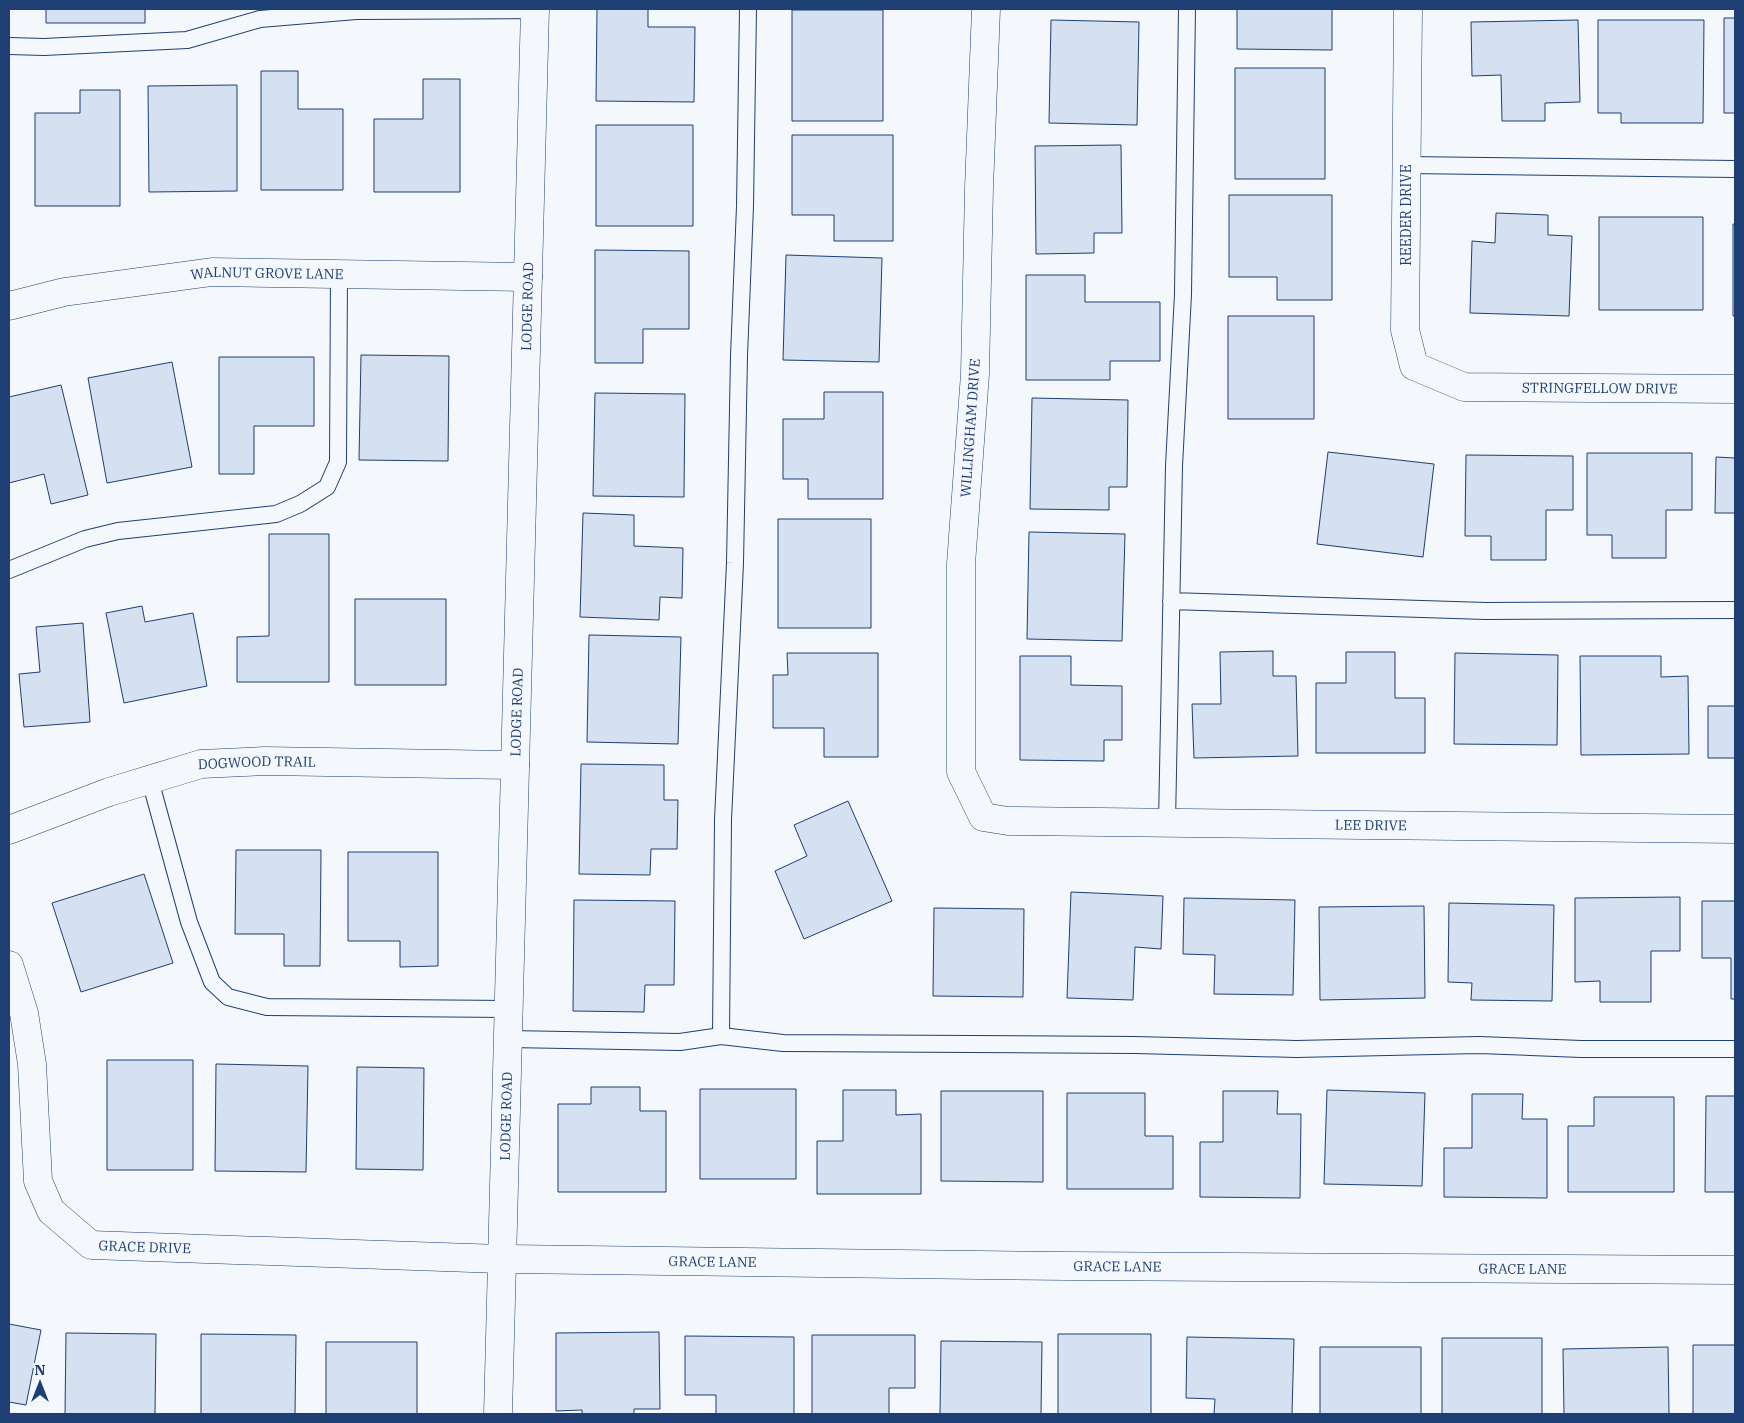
<svg xmlns="http://www.w3.org/2000/svg" width="1744" height="1423" font-family="'IBM Plex Serif',serif">
<style>
.building{fill:#d5e0f0;stroke:#1d3f73}
.lines{fill:none;stroke-linecap:round;stroke-linejoin:round}
.lane-casing{stroke:#1d3f73;stroke-width:18}
.street-casing{stroke:#1d3f73;stroke-width:29}
.lane{stroke:#f4f7fb;stroke-width:16}
.street{stroke:#f4f7fb;stroke-width:28}
.labels{text-anchor:middle;stroke-width:4;stroke-linejoin:round;paint-order:stroke}
.street-label{font-size:14px;fill:#1d3f73;stroke:#f4f7fb}
</style>
<rect width="100%" height="100%" fill="#f4f7fb"/>
<path class="building" d="M46,9H145V23H46Z
M597,9H648V27H695L694,102L596,101Z
M1237,9H1332V50L1237,49Z
M792,10H883V121H792Z
M1724,18H1735V113H1724Z
M1051,20L1139,22L1137,125L1049,123Z
M1578,20L1580,102L1545,103V121H1502L1501,75L1472,76L1471,22Z
M1598,20H1704L1703,123H1621V113H1598Z
M1235,68H1325V179H1235Z
M261,71H298V109H343V190H261Z
M423,79H460V192H374V119H423Z
M237,85V191L149,192L148,86Z
M80,90H120V206H35V113H80Z
M596,125H693V226H596Z
M792,135H893V241H834V215H792Z
M1121,145L1122,233H1094V253L1036,254L1035,146Z
M1229,195H1332V300H1277V277H1229Z
M1496,213L1548,215V235L1572,236L1569,316L1470,313L1472,241L1495,243Z
M1599,217H1703V310H1599Z
M1733,224H1735V316H1733Z
M595,250L689,251V329H643V363H595Z
M786,255L882,258L879,362L783,360Z
M1026,275H1085V302H1160V361H1110V380H1026Z
M1228,316H1314V419H1228Z
M361,355L449,356L448,461L359,460Z
M219,357H314V426H254V474H219Z
M172,362L192,467L107,483L88,378Z
M61,385L88,495L51,504L44,474L9,483V397Z
M824,392H883V499H808V479H783V419H824Z
M595,393L685,394L684,497L593,496Z
M1032,398L1128,400L1127,487H1109V510L1030,509Z
M1328,452L1434,464L1423,557L1317,544Z
M1587,453H1692V510H1666V558H1612V535H1587Z
M1466,455L1573,456V510H1546V560H1491V536H1465Z
M1716,457L1735,458V513H1715Z
M583,513L634,515V546L683,548L682,598L660,597L659,620L580,617Z
M778,519H871V628H778Z
M1029,532L1125,534L1122,641L1027,639Z
M269,534H329V682H237V637L269,636Z
M355,599H446V685H355Z
M142,606L145,622L193,613L207,686L124,703L106,613Z
M83,623L90,722L24,727L19,674L40,672L36,627Z
M589,635L681,637L678,744L587,742Z
M1273,651V676H1296L1298,756L1194,758L1192,704H1221L1220,652Z
M1346,652H1395V698H1425V753H1316V683H1346Z
M787,653H878V757H824V728H773V675H788Z
M1455,653L1558,655L1557,745L1454,744Z
M1020,656H1071V685L1122,686V740H1104V761L1020,760Z
M1580,656H1661V677L1688,676L1689,754L1581,755Z
M1708,706H1735V758H1708Z
M581,764L664,765V800H678L677,849H651L650,875L579,874Z
M848,801L892,901L804,939L775,871L807,856L794,825Z
M236,850H321L320,966H284V934H235Z
M348,852H438V966L400,967V941H348Z
M144,874L173,963L81,992L52,903Z
M1071,892L1163,896L1161,949L1135,947L1133,1000L1067,998Z
M1680,897V951H1651V1002H1600V981L1575,982V898Z
M1184,898L1295,900L1293,995L1214,994L1215,955L1183,954Z
M574,900L675,901L674,985H645L644,1012L573,1011Z
M1702,901H1735V999H1731V958H1702Z
M1449,903L1554,905L1552,1001L1471,1000L1472,983L1448,982Z
M1424,906L1425,998L1320,1000L1319,907Z
M934,908L1024,909L1023,997L933,996Z
M107,1060H193V1170H107Z
M216,1064L308,1066L306,1172L215,1171Z
M357,1067L424,1068L423,1170L356,1169Z
M591,1087H640V1111H666V1192H558V1104H591Z
M700,1089H796V1179H700Z
M843,1090H896V1115L921,1114V1194H817V1141H843Z
M1327,1090L1425,1093L1422,1186L1324,1184Z
M941,1091H1043V1182L941,1181Z
M1223,1091H1278L1277,1114H1301L1300,1198L1200,1197V1142H1223Z
M1067,1093H1145V1136H1173V1189H1067Z
M1472,1094H1523L1522,1119H1547V1198L1444,1197V1148H1472Z
M1706,1096H1735V1192H1705Z
M1594,1097H1674V1192H1568V1126H1594Z
M9,1324L41,1330L26,1405L9,1402Z
M659,1332L660,1409H634V1414H582V1410L556,1411V1333Z
M66,1333L156,1334L155,1414H65Z
M201,1334L296,1335L295,1414H201Z
M1058,1334H1151V1414H1058Z
M812,1335H915V1388H889V1414H812Z
M685,1336L794,1337V1414H716V1395H685Z
M1187,1337L1294,1339L1292,1414H1214L1215,1399L1186,1398Z
M1442,1338H1542V1414H1442Z
M941,1341L1042,1342L1041,1414H940Z
M326,1342H417V1414H326Z
M1693,1345H1735V1414H1693Z
M1320,1347H1421V1414H1320Z
M1668,1347L1669,1414H1564L1563,1349Z"/>
<g class="lines">
<g class="lane-casing">
<path id="lane" d="M748,9L745,206L739,356L735,563L723,820L721,1036L783,1043L1135,1045L1296,1049L1479,1045L1581,1049H1735
M9,46L44,47L187,40L260,19L356,11L535,10
M1406,165L1735,169
M9,570L85,539L118,531L276,514L300,504L327,487L338,462L339,274
M1171,601L1486,611L1735,610
M150,780L189,922L212,982L228,997L267,1007L508,1009
M1167,823L1174,466L1183,294L1187,9
M507,1039L680,1042L721,1036"/>
</g>
<g class="street-casing">
<g id="street">
<path id="s1" d="M986,9L979,188L975,374L961,564V772L983,817L1008,821L1735,829"/>
<path id="s2" d="M1408,9L1405,330L1414,366L1464,387L1735,389"/>
<path id="s3" d="M9,306L64,292L212,272L528,277"/>
<path id="s4" d="M9,830L109,792L201,764L265,761L515,765"/>
<path id="s5" d="M9,965L24,1013L32,1064L38,1181L51,1211L91,1245L501,1259L1066,1266L1735,1270"/>
<path id="s6" d="M498,1414L535,9"/>
</g>
</g>
<use href="#lane" class="lane"/>
<use href="#street" class="street"/>
</g>
<g class="labels">
<g class="street-label">
<text transform="translate(1406 215) rotate(-90)" y="5">REEDER DRIVE</text>
<text dy="5" stroke="none"><textPath href="#s3" startOffset="261">WALNUT GROVE LANE</textPath></text>
<text dy="5" stroke="none"><textPath href="#s6" startOffset="1108">LODGE ROAD</textPath></text>
<text dy="5" stroke="none"><textPath href="#s2" startOffset="548">STRINGFELLOW DRIVE</textPath></text>
<text transform="translate(970 428) rotate(-86)" y="5">WILLINGHAM DRIVE</text>
<text dy="5" stroke="none"><textPath href="#s6" startOffset="702">LODGE ROAD</textPath></text>
<text dy="5" stroke="none"><textPath href="#s4" startOffset="259">DOGWOOD TRAIL</textPath></text>
<text dy="5" stroke="none"><textPath href="#s1" startOffset="1202">LEE DRIVE</textPath></text>
<text dy="5" stroke="none"><textPath href="#s6" startOffset="298">LODGE ROAD</textPath></text>
<text dy="5" stroke="none"><textPath href="#s5" startOffset="358">GRACE DRIVE</textPath></text>
<text dy="5" stroke="none"><textPath href="#s5" startOffset="926">GRACE LANE</textPath></text>
<text dy="5" stroke="none"><textPath href="#s5" startOffset="1331">GRACE LANE</textPath></text>
<text dy="5" stroke="none"><textPath href="#s5" startOffset="1736">GRACE LANE</textPath></text>
</g>
</g>
<rect width="1744" height="1423" fill="none" stroke="#1d3f73" stroke-width="20"/>
<g transform="translate(40 1383)" stroke="#f4f7fb" stroke-width="4" paint-order="stroke">
<path d="M0-4L9 19L0 12L-9 19Z" fill="#1d3f73"/>
<text y="-8" font-size="14" font-weight="bold" text-anchor="middle" fill="#1d3f73">N</text>
</g>
</svg>
